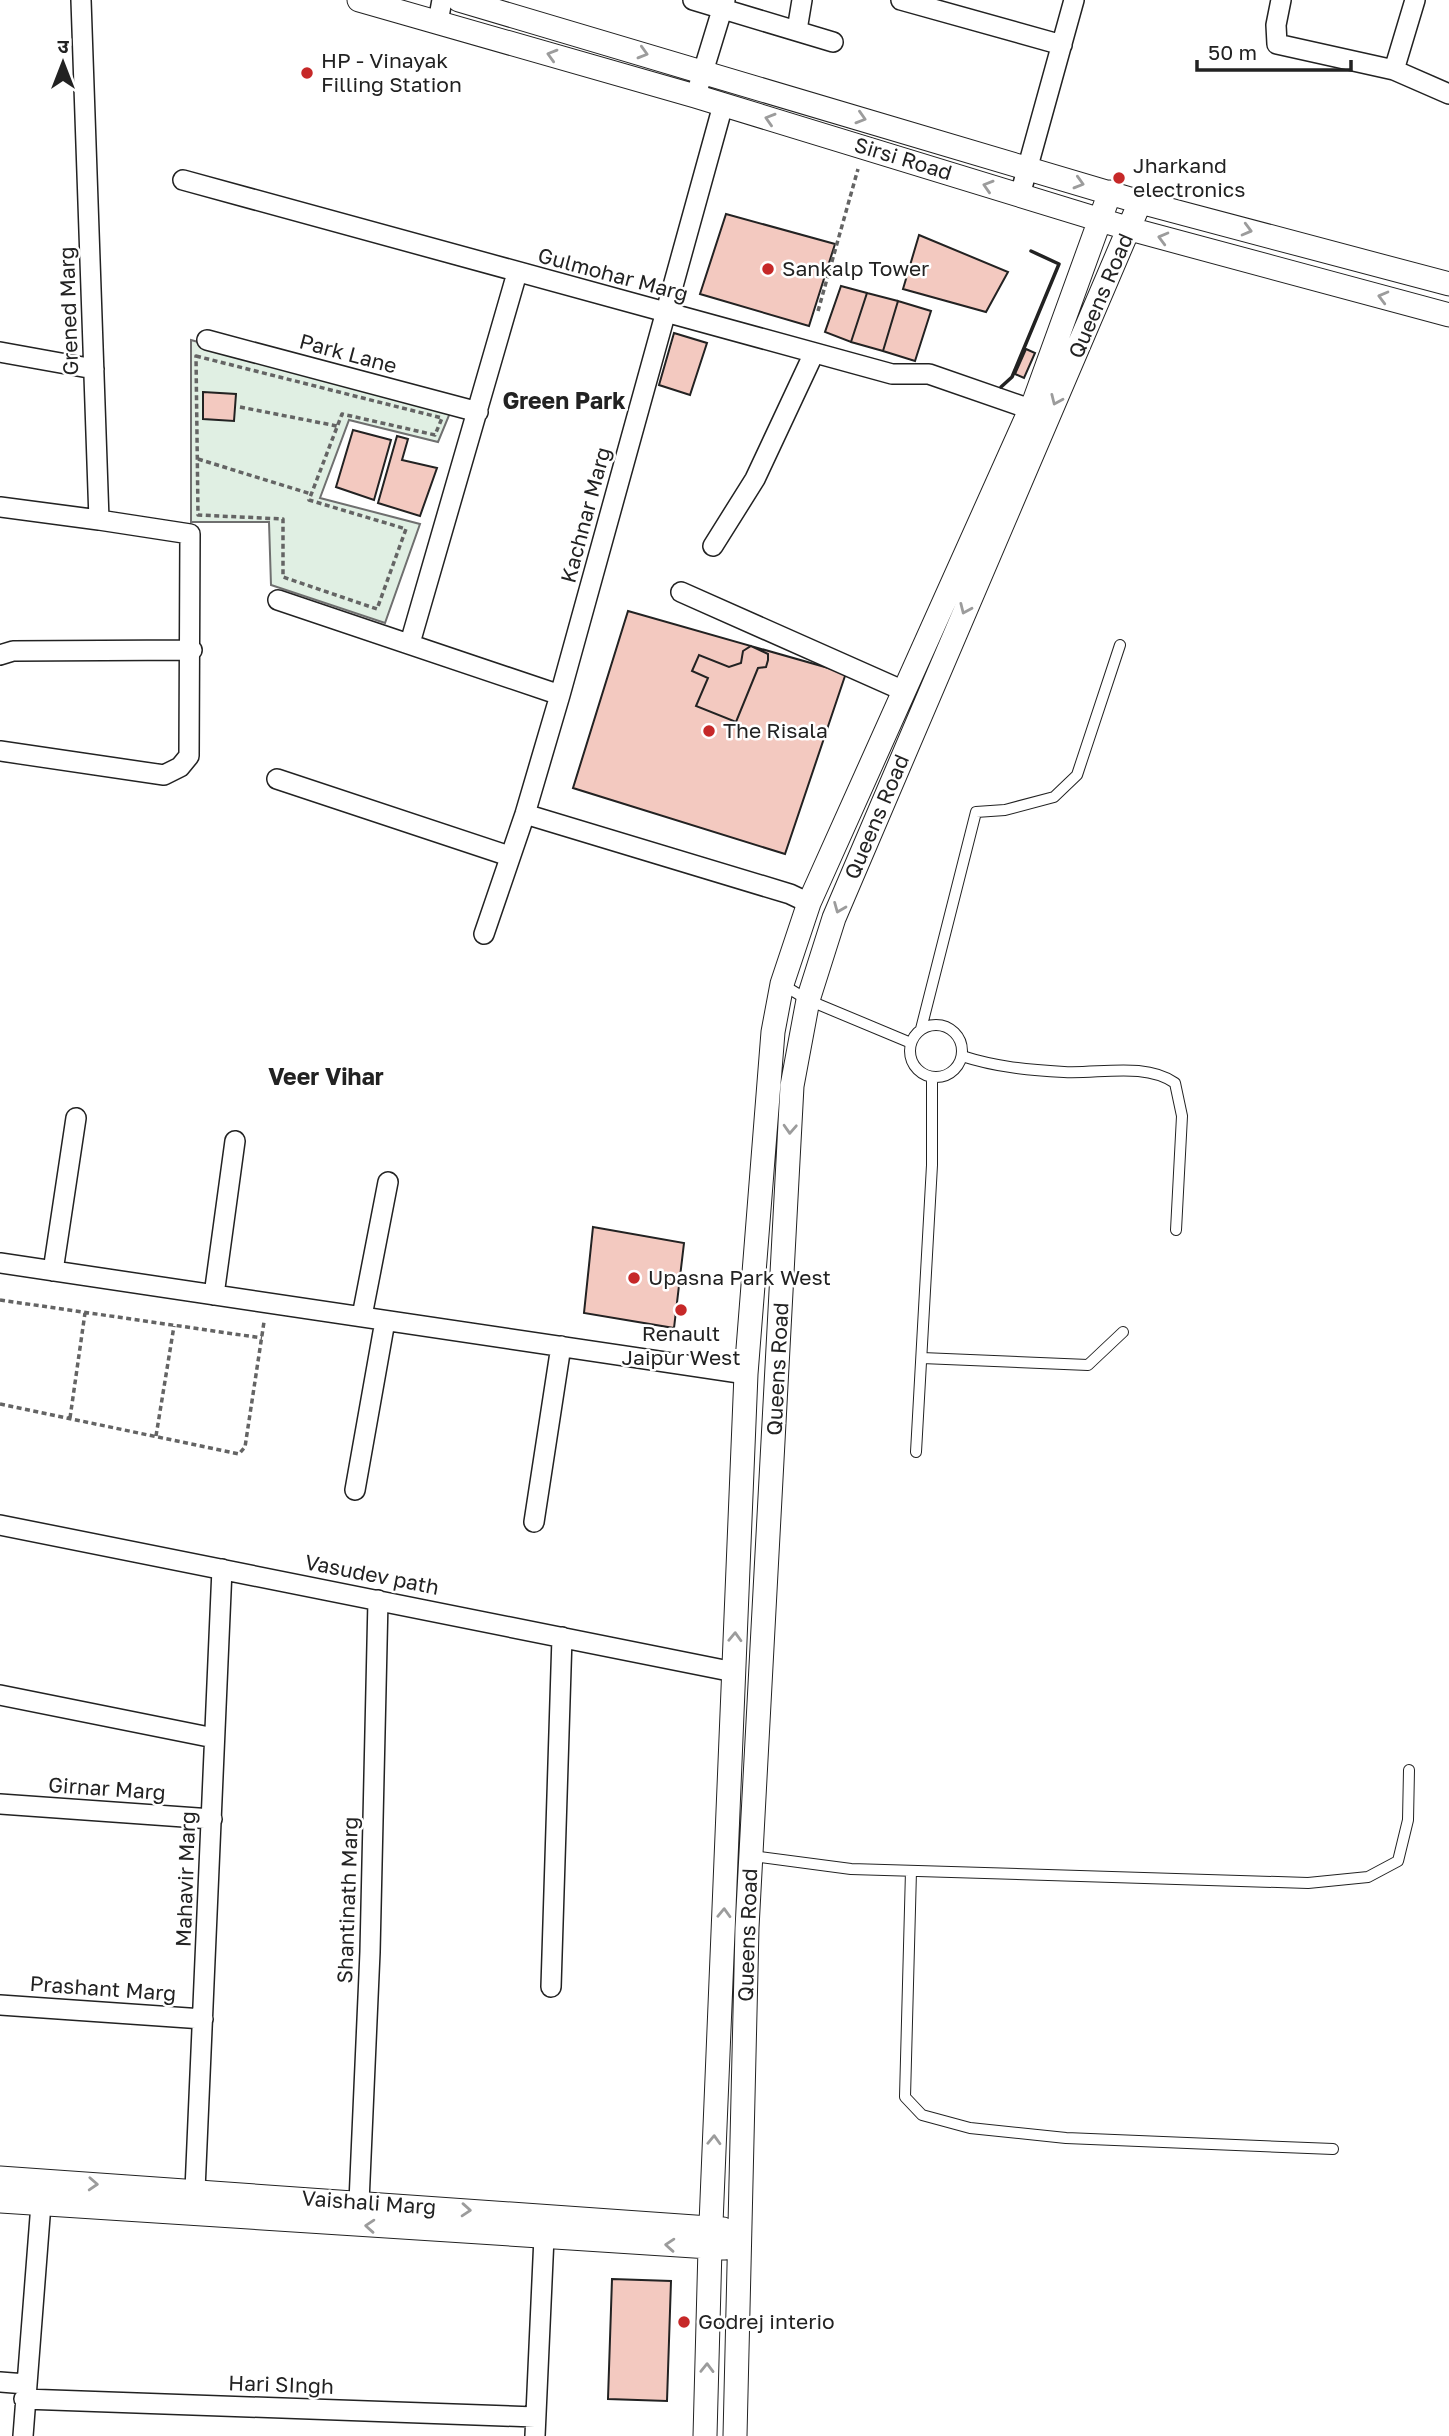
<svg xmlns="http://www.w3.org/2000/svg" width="1449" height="2436" font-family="'Golos Text','Noto Sans Devanagari',sans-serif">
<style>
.green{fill:#e0efe3;stroke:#6f6f6f;stroke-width:2}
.building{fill:#f3c9c0;stroke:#222;stroke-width:2}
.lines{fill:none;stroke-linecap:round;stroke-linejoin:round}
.service-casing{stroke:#222;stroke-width:12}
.minor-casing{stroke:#222;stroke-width:22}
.tertiary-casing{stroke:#222;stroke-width:25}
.path{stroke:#646464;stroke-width:3.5;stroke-dasharray:5 3.5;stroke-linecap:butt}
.service{stroke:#fff;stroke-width:10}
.minor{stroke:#fff;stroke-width:19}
.tertiary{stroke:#fff;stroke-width:23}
.wall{stroke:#222;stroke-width:3.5}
.oneway{stroke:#9c9c9c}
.poi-dot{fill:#c62828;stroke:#fff;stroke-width:2.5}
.labels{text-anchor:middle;stroke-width:5;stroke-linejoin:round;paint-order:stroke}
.poi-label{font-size:21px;fill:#222;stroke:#fff;text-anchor:start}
.street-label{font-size:21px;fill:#222;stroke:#fff}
.neighbourhood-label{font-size:23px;font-weight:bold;fill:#222;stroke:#fff}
</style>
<rect width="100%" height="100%" fill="#fff"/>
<path class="green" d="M191,340L450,413L438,442L349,420L320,498L420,524L385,623L271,585L269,522H191Z"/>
<path class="building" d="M726,214L835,244L809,326L700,294Z
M919,235L1008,272L986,312L903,289Z
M841,286L867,293L851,342L825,332Z
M867,293L898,301L883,351L851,342Z
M898,301L931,311L915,361L883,351Z
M674,333L707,343L690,395L659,385Z
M1026,349L1035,353L1024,378L1015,374Z
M203,392L236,394L234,421L203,419Z
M353,430L391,440L374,500L336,487Z
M397,436L408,439L402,460L437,468L420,516L378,503Z
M628,611L846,673L785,854L573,788Z
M751,646L768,654V660L766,667L758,668L736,722L696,706L708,678L692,671L699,655L729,667L741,663L743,651Z
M593,1227L684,1243L674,1328L584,1313Z
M612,2279L671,2281L667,2401L608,2399Z"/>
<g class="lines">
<g class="service-casing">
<path id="service" d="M783,985L808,1000L911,1043
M910 1051a26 26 0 1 1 52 0a26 26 0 1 1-52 0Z
M921,1029L976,812L1005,810L1054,797L1077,775L1120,645
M962,1056C996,1067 1028,1070 1064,1072C1099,1074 1145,1062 1175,1083L1182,1116L1176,1230
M922,1358L1088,1365L1123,1332
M916,1452L932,1165V1077
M752,1856L851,1869L1308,1883L1368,1877L1398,1861L1408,1820L1409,1770
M911,1871L905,2097L922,2115L970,2128L1066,2138L1333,2149"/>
</g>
<g class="minor-casing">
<path id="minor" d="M693,0L833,42
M901,0L1062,45
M1281,0L1276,25L1277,44L1394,70L1449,94
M438,22L442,0
M797,30L802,0
M1394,70L1415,0
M699,85L725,0
M183,180L892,374H929L1030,409
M1020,195L1074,0
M207,340L478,412
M0,352L94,369
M0,507L99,520L81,0
M713,546L755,479L814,353
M681,592L904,691
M278,600L560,695
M410,643L517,273
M0,655L13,651L192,650
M0,751L164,775L180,767L189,756L190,534L99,520
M277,779L509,856
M525,814L790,894L809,903
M484,934L525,814L560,695L723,105
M0,1263L746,1374
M53,1271L76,1118
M214,1295L235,1141
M362,1316L388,1182
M355,1490L385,1321
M534,1522L561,1346
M0,1525L734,1672
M0,1695L214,1738
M0,1804L212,1819
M551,1987L562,1637
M0,2005L203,2019
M195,2190L222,1569
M359,2202L370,1952L378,1600
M0,2382L26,2384
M24,2399L535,2417
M23,2436L41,2204
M535,2436L544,2237"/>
</g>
<g class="tertiary-casing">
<path id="tertiary" d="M359,0L695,96L1130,229L1449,315
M459,0L1140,202L1449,284
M0,2178L723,2229
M0,2201L725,2248
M705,2436L710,2248L746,1374L773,1032L782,984L809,903L1035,399L1110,192
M735,2436L747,1928L792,1086L808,1000L834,918L1140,202"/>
</g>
<path class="path" d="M818,311L858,169
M196,356L442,418L435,435L342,414L309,500L406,529L377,609L283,577V519L198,515Z
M240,407L337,426
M198,459L311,494
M0,1300L262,1338
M0,1404L239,1454L245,1447L264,1322
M70,1418L85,1313
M156,1436L174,1326"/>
<use href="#service" class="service"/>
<use href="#minor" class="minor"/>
<use href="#tertiary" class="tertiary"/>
<path class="wall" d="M1001,387L1012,377L1059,264L1031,251"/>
</g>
<defs><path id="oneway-chevron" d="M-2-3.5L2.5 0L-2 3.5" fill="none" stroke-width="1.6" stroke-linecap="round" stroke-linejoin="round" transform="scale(1.75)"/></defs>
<g class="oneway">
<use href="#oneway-chevron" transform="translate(643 53) rotate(16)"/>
<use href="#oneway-chevron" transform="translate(552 55) rotate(-164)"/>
<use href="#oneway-chevron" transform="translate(861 118) rotate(17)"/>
<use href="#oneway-chevron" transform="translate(770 119) rotate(-163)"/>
<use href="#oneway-chevron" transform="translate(1079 183) rotate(16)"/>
<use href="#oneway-chevron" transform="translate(988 186) rotate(-163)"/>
<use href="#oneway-chevron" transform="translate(1247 230) rotate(15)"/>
<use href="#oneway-chevron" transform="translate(1163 238) rotate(-165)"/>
<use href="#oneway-chevron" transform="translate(1383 297) rotate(-165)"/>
<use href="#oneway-chevron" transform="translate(1056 400) rotate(114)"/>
<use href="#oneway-chevron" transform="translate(965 609) rotate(114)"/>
<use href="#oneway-chevron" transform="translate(839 908) rotate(112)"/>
<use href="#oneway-chevron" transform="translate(790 1129) rotate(93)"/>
<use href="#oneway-chevron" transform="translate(735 1637) rotate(-88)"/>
<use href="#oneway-chevron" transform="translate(724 1913) rotate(-88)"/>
<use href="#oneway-chevron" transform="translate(714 2140) rotate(-88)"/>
<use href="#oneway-chevron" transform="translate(93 2184) rotate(3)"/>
<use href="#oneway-chevron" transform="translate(466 2210) rotate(4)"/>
<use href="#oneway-chevron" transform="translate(370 2226) rotate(-176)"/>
<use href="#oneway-chevron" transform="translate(670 2245) rotate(-176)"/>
<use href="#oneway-chevron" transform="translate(707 2368) rotate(-89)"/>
</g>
<g class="poi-dot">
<circle cx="307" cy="73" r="7"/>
<circle cx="1119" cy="178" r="7"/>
<circle cx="768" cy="269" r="7"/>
<circle cx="709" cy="731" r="7"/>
<circle cx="634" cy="1278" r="7"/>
<circle cx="681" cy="1310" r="7"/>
<circle cx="684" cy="2322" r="7"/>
</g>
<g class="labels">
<g class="poi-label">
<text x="321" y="68">HP - Vinayak<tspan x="321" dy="24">Filling Station</tspan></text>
<text x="1133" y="173">Jharkand<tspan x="1133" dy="24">electronics</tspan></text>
<text x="782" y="276">Sankalp Tower</text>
<text x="723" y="738">The Risala</text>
<text x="648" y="1285">Upasna Park West</text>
<text x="681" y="1341" text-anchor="middle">Renault<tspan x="681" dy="24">Jaipur West</tspan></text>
<text x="698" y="2329">Godrej interio</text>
</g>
<g class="street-label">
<text transform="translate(903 159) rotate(17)" y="7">Sirsi Road</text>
<text transform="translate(613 275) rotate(15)" y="7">Gulmohar Marg</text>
<text transform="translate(1101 296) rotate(-67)" y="7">Queens Road</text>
<text transform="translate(69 311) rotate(-92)" y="7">Grened Marg</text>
<text transform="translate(348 354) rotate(15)" y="7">Park Lane</text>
<text transform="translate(586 515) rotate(-75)" y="7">Kachnar Marg</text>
<text transform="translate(877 817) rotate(-67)" y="7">Queens Road</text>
<text transform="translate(778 1369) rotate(-87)" y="7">Queens Road</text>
<text transform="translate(372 1575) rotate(11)" y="7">Vasudev path</text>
<text transform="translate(107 1789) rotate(4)" y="7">Girnar Marg</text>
<text transform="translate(186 1879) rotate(-88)" y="7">Mahavir Marg</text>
<text transform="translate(348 1900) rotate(-88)" y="7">Shantinath Marg</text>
<text transform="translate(748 1935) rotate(-88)" y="7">Queens Road</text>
<text transform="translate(103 1989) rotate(4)" y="7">Prashant Marg</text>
<text transform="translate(369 2203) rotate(4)" y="7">Vaishali Marg</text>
<text transform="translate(281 2385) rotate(2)" y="7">Hari SIngh</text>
</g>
<g class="neighbourhood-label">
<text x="564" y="409">Green Park</text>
<text x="326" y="1085">Veer Vihar</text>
</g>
</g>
<g transform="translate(63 63)" stroke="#ffffff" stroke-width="5" paint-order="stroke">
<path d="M0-5L12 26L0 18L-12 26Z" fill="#222222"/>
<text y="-10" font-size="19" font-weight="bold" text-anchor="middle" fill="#222222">उ</text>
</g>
<path d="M1197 60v10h154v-10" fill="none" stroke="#222222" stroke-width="3.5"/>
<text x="1208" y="60" font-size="21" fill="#222222" stroke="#ffffff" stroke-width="5" paint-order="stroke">50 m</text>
</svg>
